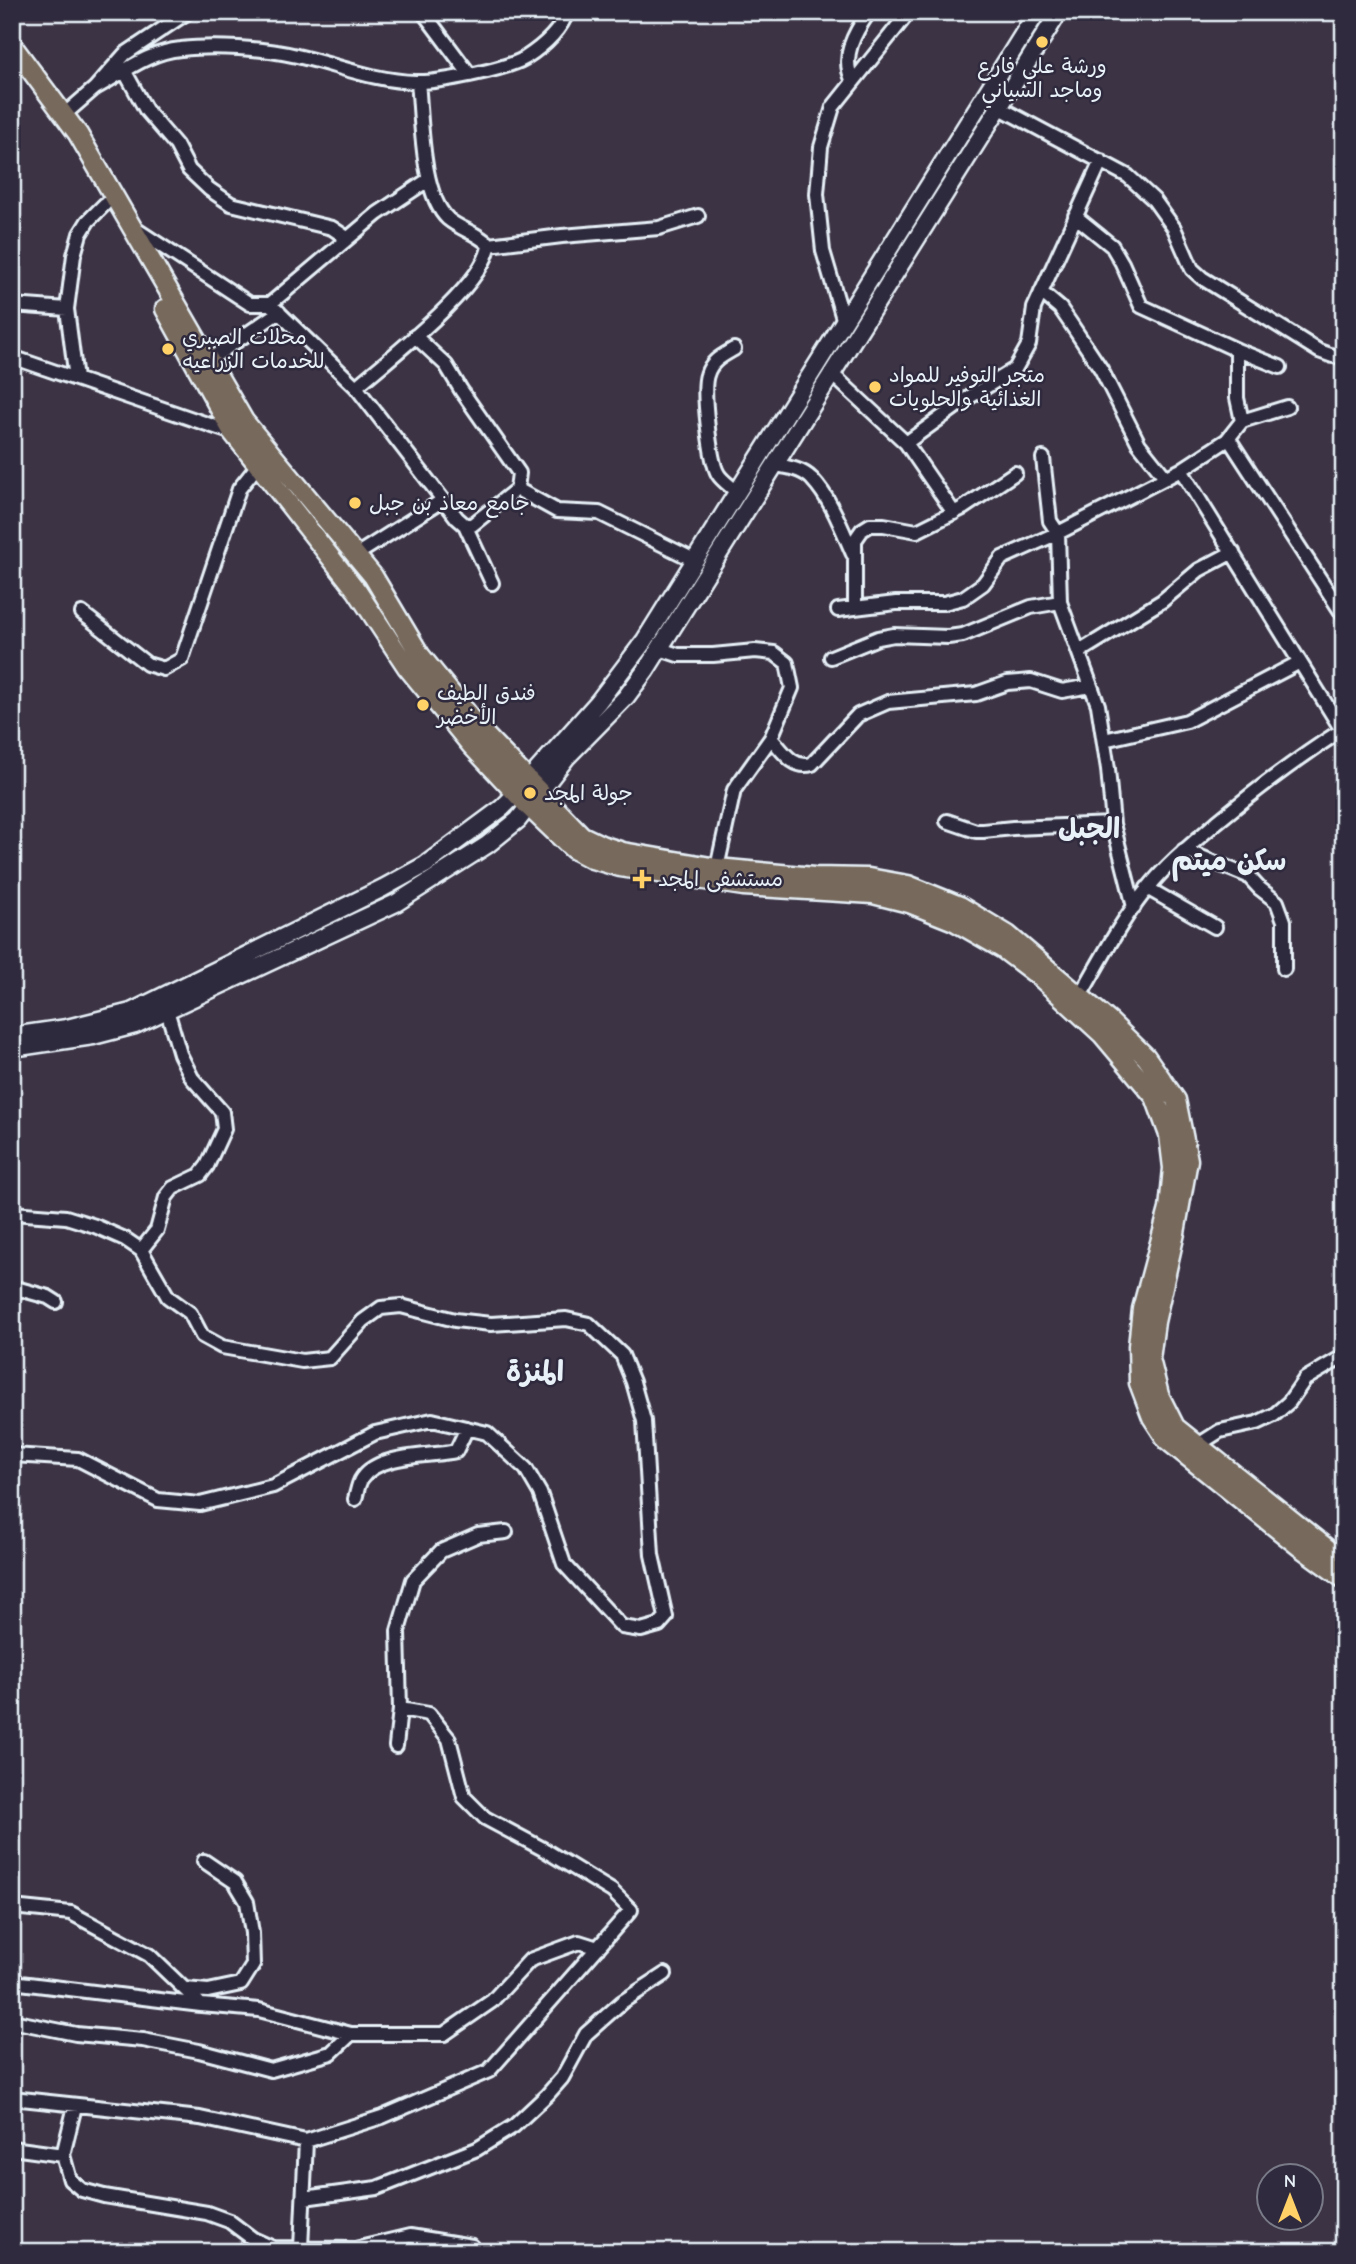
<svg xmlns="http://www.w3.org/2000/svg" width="1356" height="2264" font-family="'Comic Neue','Playpen Sans Arabic',sans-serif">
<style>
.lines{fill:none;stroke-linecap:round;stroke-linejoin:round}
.minor-casing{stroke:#e8f1f8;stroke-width:18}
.secondary-casing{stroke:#e8f1f8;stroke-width:21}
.primary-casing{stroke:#e8f1f8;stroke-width:23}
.minor{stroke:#2f2a3d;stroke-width:12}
.secondary{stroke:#2f2a3d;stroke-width:16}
.primary{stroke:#77695c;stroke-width:18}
.poi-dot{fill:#ffd166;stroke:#2f2a3d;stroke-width:2.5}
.labels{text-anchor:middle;stroke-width:5;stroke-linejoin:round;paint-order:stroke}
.poi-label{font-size:21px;fill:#e8f1f8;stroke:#2f2a3d;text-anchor:start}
.district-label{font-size:28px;font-weight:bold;fill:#e8f1f8;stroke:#2f2a3d}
</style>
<rect width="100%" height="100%" fill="#3c3344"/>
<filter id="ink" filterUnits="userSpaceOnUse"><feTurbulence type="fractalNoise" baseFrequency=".0143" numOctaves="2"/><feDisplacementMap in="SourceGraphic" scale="14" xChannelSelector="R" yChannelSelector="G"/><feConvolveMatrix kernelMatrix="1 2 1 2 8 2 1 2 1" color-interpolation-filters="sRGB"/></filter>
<g filter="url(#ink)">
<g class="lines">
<g class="minor-casing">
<path id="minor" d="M423,12L470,75
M125,72L146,110L176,145L189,170L209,189L231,204L332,228L347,238
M853,81C840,57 855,32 869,12
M418,82C422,119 421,194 448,219C461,230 478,233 489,245
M95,88C123,73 147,52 181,49C213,45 265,48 297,56C337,65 374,81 416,82C438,83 507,69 525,58C542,47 560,32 567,12
M1000,108L1128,176L1154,200L1174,228L1192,269L1202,278L1319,351L1333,356L1344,357
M65,114L95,88L125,54L188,12
M1075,216L1112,246L1122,263L1141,306L1237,350L1280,367
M134,228L250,304H270L356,387L457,518L465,525L492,583
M489,245L562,236L659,228L698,216
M1041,292L1060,308L1071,324L1101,369L1139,444L1166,478
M270,304L377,214L428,180
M12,305L67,309
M844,322L823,251L817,194L821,147L833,107L909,12
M415,336L446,365L461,390L519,473L517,489L472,525H465
M734,349C722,356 711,361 707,375C702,389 710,461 718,474C722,481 732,487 738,493
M1237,350V398L1242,421
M12,357L233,433
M209,360L279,312
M832,374L906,443L954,513
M76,379L67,309L74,255L80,234L88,221L105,204
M356,387C387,360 486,284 489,245
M1227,440L1231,442L1344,616
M906,443L968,398L1015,369L1029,344L1034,308L1101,161
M1043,458L1050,521L1058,533L1060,602L1098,705L1108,769L1113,824L1134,907
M775,465C788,467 802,469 812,479C831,499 842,529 853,554
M1181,470L1342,730L1344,729
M517,489L557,511L599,513L696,561
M356,555L443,500
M855,608V540L862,530L870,525H884L917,531L963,508L1015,473
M838,610L896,603H944L963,598L983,584L1002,558L1058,533L1181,470L1227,440L1242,421L1287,407
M82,613L147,664L164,669L182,659L239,489L262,460
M660,649L678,655H713L755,651L774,653L787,663L792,688L771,738L734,790L717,868
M1079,652L1162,601L1199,570L1233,552
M831,657L878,638L894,635L948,637L963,635L1031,607L1060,602
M771,738C782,750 793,770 812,764L858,715L888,702L976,694L1007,683L1031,681L1062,691L1091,686
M1104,740L1187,721L1300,662
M947,821L976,831H983L1013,828L1113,824
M1184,850L1248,876L1259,888L1277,902L1284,921V969
M1147,888L1215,927
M1080,996C1101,960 1121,920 1148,888C1168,863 1193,843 1217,822C1257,789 1298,758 1342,730L1344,732
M12,1213L66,1217L95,1226L125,1239L141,1250L168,1297L190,1313L202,1336L222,1347L302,1361L330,1358L363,1321L381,1308L401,1306L455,1320L491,1324L566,1319L589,1324L622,1355L633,1382L644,1421L652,1555L666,1617L659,1625L641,1630L622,1627L564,1564L540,1493L526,1469L487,1433L432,1420L375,1433L273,1486L200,1504L158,1500L78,1459L12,1455
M141,1250L157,1230L166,1197L173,1188L200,1175L207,1166L224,1129L222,1112L192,1078L180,1054L167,1010
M12,1287L48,1297L56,1302
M1198,1445L1220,1431L1257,1423L1274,1415L1289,1402L1305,1379L1344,1356
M355,1499C357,1493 358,1483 362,1478C379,1453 431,1457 456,1451L467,1428
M396,1746L400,1709L398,1631L413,1580L441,1551L478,1535L506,1532
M12,1907L71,1913L149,1955L201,2005L259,2010L351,2034H444L492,2001L530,1960L579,1942L598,1948
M12,1982L201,2005
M185,1989L208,1991L241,1984L253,1965L252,1933L247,1902L235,1882L204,1861
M12,2021L76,2034L143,2040L199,2051L271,2070L331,2053L351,2034
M12,2098L200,2118L306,2141L382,2117L489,2071L631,1910L612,1891L543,1849L485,1818L464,1797L449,1739L429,1714L400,1709
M75,2106L63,2155L70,2180L82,2190L104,2196L207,2213L229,2221L253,2239L273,2248L355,2249L410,2236L472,2246
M12,2148L63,2155
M304,2198L377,2188L477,2149L514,2126L547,2095L562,2078L586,2034L622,2002L665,1974
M301,2248L306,2141"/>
</g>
<g class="secondary-casing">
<path id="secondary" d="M12,1036L67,1028L131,1012L383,888L425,865L502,808L517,793L598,702L645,640L1037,12
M12,1048L93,1036L135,1025L396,903L487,845L518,820L566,758L626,697L646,670L1059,12"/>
</g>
<g class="primary-casing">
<path id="primary" d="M12,45L78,134L244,421L373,576L420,655L483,733L582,836L601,845L623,852L717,868L814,877L869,878L908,885L960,906L1008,935L1110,1022L1146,1057L1176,1100L1188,1160L1175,1233L1155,1322L1150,1359L1159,1395L1175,1427L1344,1562
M165,309L233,433L357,591L407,667L471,745L529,807L573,849L592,859L620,867L743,886L873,894L909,903L954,921L1003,949L1040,977L1102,1034L1155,1097L1169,1135L1173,1168L1169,1209L1142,1309L1138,1346L1139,1383L1152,1417L1167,1440L1300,1547L1344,1579"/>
</g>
<use href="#minor" class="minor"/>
<use href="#secondary" class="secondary"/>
<use href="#primary" class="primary"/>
</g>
</g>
<g class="poi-dot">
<circle cx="1042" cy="42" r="7"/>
<circle cx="168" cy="349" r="7"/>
<circle cx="875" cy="387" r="7"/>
<circle cx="355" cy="503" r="7"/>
<circle cx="423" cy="705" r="7"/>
<circle cx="530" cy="793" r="7"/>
<path d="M638.5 868.5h7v7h7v7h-7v7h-7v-7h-7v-7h7z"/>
</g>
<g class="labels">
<g class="poi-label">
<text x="1042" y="73" text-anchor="middle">ورشة علي فارع<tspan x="1042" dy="24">وماجد السياني</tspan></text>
<text x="182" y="344">محلات الصبري<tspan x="182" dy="24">للخدمات الزراعيه</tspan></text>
<text x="889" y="382">متجر التوفير للمواد<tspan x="889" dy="24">الغذائية والحلويات</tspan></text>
<text x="369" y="510">جامع معاذ بن جبل</text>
<text x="437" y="700">فندق الطيف<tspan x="437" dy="24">الأخضر</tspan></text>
<text x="544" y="800">جولة المجد</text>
<text x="658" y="886">مستشفى المجد</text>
</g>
<g class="district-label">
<text x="1089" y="838">الجبل</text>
<text x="1229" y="870">سكن ميتم</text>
<text x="535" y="1381">المنزة</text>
</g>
</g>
<rect width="1356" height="2264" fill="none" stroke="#2f2a3d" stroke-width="42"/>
<rect x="21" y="21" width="1314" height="2222" fill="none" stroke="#e8f1f8" stroke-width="2.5" filter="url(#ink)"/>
<g transform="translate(1290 2197)"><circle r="33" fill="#2f2a3d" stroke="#797a88" stroke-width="2"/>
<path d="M0-5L12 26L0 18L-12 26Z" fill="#ffd166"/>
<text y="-10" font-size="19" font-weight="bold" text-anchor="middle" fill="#e8f1f8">N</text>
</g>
</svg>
